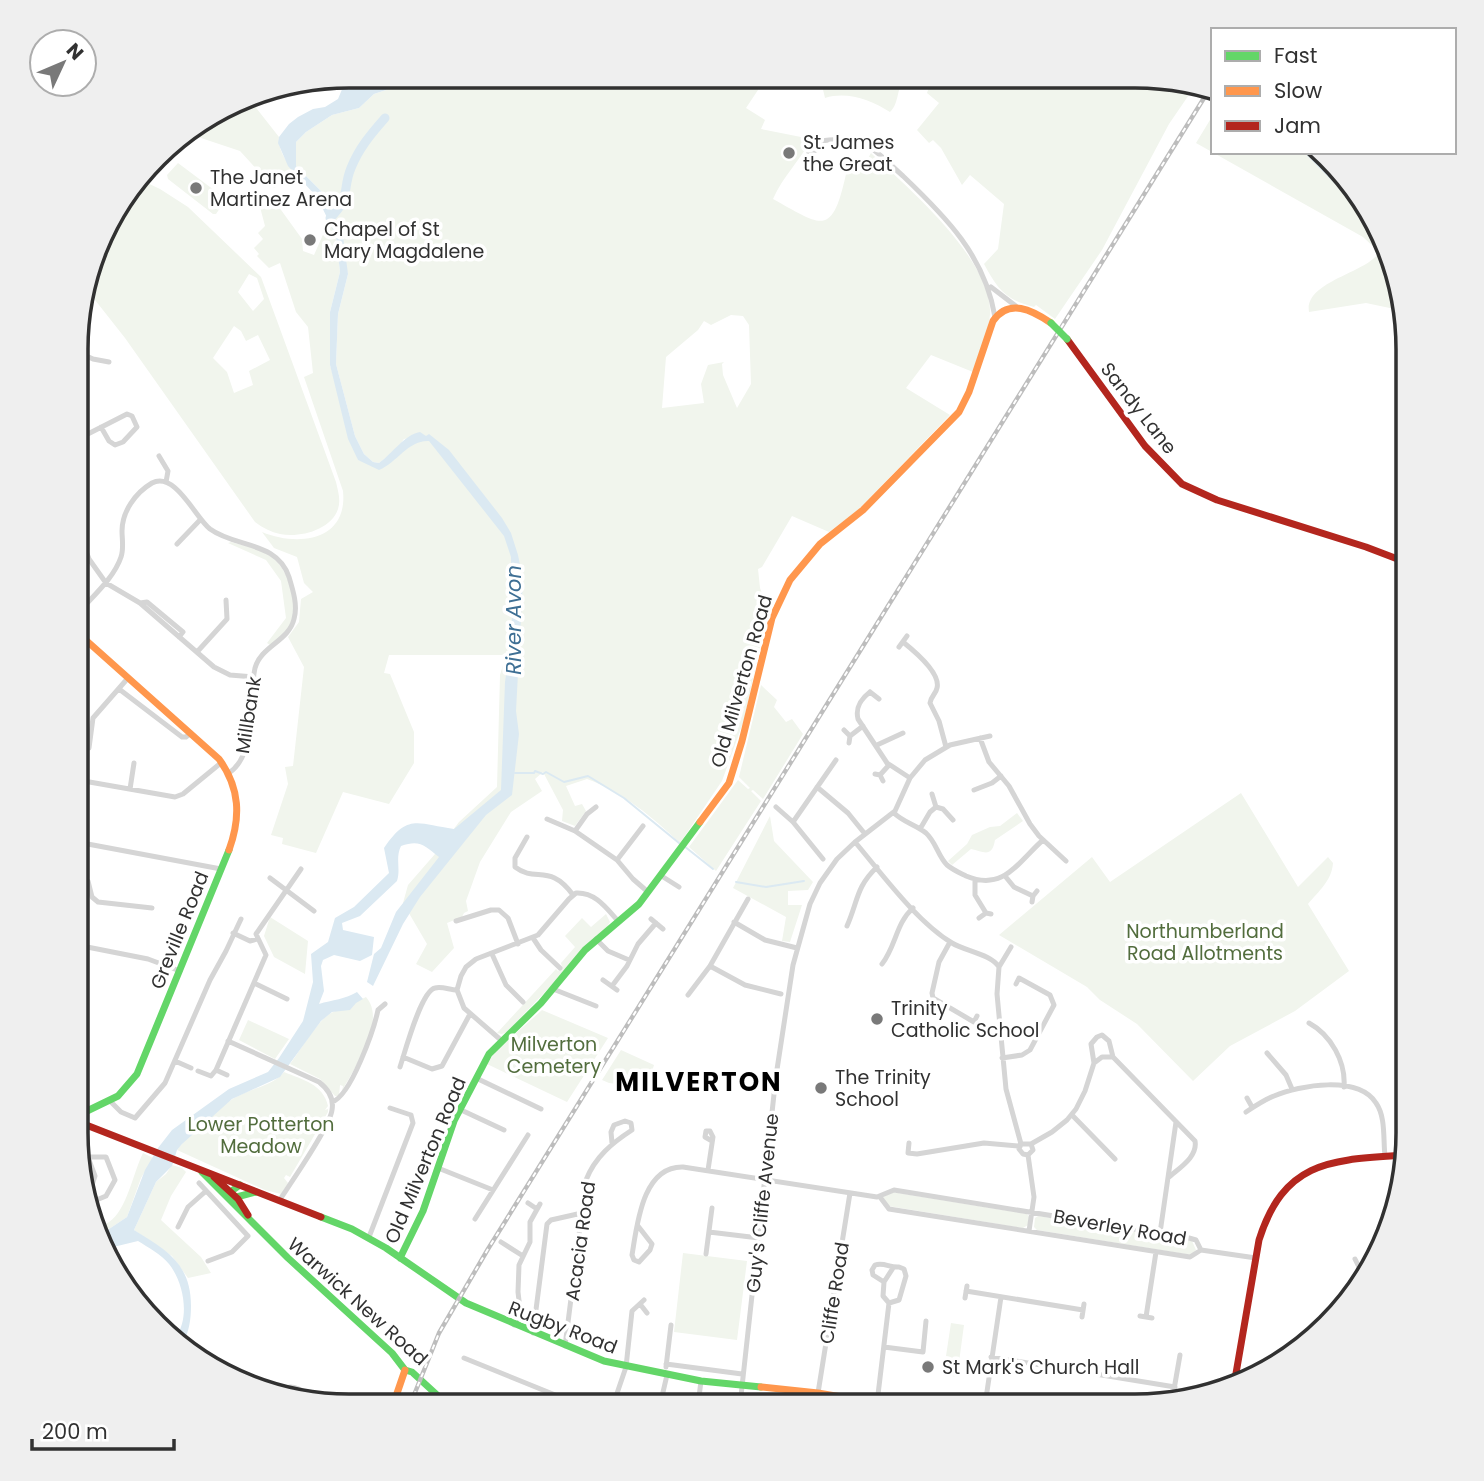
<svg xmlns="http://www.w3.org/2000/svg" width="1484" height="1481" font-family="Poppins,sans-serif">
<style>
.green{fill:#f1f5ed;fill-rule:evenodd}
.water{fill:#dbe9f2}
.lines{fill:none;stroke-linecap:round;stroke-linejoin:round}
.stream{stroke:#dbe9f2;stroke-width:2}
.river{stroke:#dbe9f2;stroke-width:9}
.street{stroke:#d5d5d5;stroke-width:5}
.fast{stroke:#63d668;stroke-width:7}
.slow{stroke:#ff974d;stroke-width:7}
.jam{stroke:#b3261e;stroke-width:7}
.rail-casing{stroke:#bdbdbd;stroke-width:4.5}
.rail{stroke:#fff;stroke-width:2;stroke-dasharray:5;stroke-linecap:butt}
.fast-bridge{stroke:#63d668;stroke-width:7}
.poi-dot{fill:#797979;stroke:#fff;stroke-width:2.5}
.labels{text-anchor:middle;stroke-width:7;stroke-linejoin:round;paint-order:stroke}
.poi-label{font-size:19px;fill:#313131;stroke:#fff;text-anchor:start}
.street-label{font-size:19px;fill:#313131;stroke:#fff}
.park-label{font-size:19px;fill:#526d3d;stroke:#fff}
.water-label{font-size:21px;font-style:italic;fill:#3e6f94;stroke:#fff}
.district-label{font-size:26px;font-weight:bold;letter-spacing:2px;fill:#000;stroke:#fff}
.rim{fill:none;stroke:#313131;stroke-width:3.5}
</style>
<rect width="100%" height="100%" fill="#fff"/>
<path class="green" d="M402,75L761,76L758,90L746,108L765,120L761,129L811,139C800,161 783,176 773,199C822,226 832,238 846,174L860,172L871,153C908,188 988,256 990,310C991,327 978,356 973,372L931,355L906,388L950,415L858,510L829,532L792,516L762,567L758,569L760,588L768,610L744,720L722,781L680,843C652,817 623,792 587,779L566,786L575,806L582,804L586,811L575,826L562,821L563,810L543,772L535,779L542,791L511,812L480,862L466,901L468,911L464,913L462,917L447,923L454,948L432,972L416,964L427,944L403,903L408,885L435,854L459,822L497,787L500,675L506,655H389L384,673L390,674L414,732V763L389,804L343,792L316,853L282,844L283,838L271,835L288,784L285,767L293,766L304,667L288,637L299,622L301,599L313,592L304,583L297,557L274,548L262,532C298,547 348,541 343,491L304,377L313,373L308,327L296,312L280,263L269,268L257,256L259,254L254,248L263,239L258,233L265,226L260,207L262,201L271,196L302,239L303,251L314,255L329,221L336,236L340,272L330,312V365L358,460L380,465L414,437L404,439L395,451L379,463L373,462L364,454L355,436L336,364L338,314L348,274L323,193L296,166L295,153L296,142L306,132L332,115L359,108L374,94L386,90ZM731,315L743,316L749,325L751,384L737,408L723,375L722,364L724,362L708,365L701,384L704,403L662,408L666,357L698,330L704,321L711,325Z
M820,77L1171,78L1195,86L1169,124L1102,250L1055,319L1036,305L1034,307C1005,300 997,288 984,264L998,249L1004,204L970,175L962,185L941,148L933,140L929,143L917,130L939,103L927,93L929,87L913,77H906C896,86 900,103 890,112C871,100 847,91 825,98Z
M251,96L257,109L279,137C277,150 289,166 297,175V184L284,183L274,188L240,151L186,133Z
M1213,115V152H1318L1352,183L1394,260L1404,311L1366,303L1309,312C1304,281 1368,273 1379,252L1363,237L1196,143Z
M178,163L226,199L216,214H213L168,179L167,175Z
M139,179L160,189L188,207L261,277L336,482C338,491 341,500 338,509C331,530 300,538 280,534C271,532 263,528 255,522L125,338L84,286L112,212ZM249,274L257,278L264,299L253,311L238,292ZM234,326L241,331L246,341L258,335L270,360L249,371L253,385L234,393L227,372L213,358Z
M231,542C245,546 262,549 273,558C289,571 300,607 290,625C286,633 277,639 270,645L267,643L286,618L281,581L266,560L228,543Z
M761,685L777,700L774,707L786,722L792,719L803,734L763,799L753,790L751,791L761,801L716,871L689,847L738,780L748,789L750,788L739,777Z
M1241,793L1298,887L1328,857L1333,863C1332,880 1319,891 1308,904L1349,971L1295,1011L1230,1046L1193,1081L1137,1024L1100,1000L1087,987L999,935L1092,857L1110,882Z
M1017,813L1023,821L995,840C992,858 984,852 971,849L952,865L948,861L967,844L972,835L990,827L1000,826Z
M770,816L774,841L813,882L808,890L788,891V905H802L790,942L782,941L786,917L733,888Z
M606,914L610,922L607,927L507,1032L502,1034L497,1033L556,969L558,971L562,967L561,963L575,947L565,936L582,918L591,927Z
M270,917L308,941L305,974L274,957L264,936Z
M366,997C387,1021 355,1067 342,1091L343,1086L340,1085L339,1096H335L320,1079L290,1064C300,1051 318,1020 331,1013C343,1007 355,1003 366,997Z
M542,1010L608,1038L567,1102L487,1064L496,1051Z
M248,1020L289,1039L275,1059L239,1040Z
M621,1050L654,1065L647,1088L609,1083L602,1080Z
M284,1072C303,1080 323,1084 328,1106L325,1110L328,1109V1112L290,1177L286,1175L284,1178L288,1183L281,1194L265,1190L177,1150C191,1132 219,1105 240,1095C255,1087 272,1086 284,1072Z
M143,1153L153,1158L141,1178L127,1217L106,1231L97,1235L93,1226C98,1225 105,1225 109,1222C127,1210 133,1173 143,1153Z
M172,1165L182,1168L186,1172L171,1196L161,1220L201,1257L211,1273L188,1278L172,1256L134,1230L156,1182L166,1174Z
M892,1192L1027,1214L1029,1217L1028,1225L1023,1228L888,1206L883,1197Z
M1038,1216L1192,1241L1196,1250L1191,1255L1037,1230L1034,1227L1035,1218Z
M683,1253L747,1261L737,1340L674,1332Z
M951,1323L964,1325L957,1377L947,1375L950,1357L946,1356Z"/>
<path class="water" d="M348,75H402L386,90L374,94L359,108L332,115L306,132L296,142V166L323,193L343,236L348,274L338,314L336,364L355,436L364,454L373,462L379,463C393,453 404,435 420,432L426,436L429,434L449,450L502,518L511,533L518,555L523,580L516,711L519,734L512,795L486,815L420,897L403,924L373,986L367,982L374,954L381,948L396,912L439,857C425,846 420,839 401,846C395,858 401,869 397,881L360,916L342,923L343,930L374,937L372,955L360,961L334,955L323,960L321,966L324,991L319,1004C332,1000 346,999 357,992L363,999L356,1003L350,1010L332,1012L321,1021L280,1077L232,1099L182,1144L177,1150L172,1166L156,1182L134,1230C167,1250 191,1264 191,1306C191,1320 189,1331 183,1344L176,1337C190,1317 184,1283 169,1264C161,1254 149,1248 138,1241L105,1249L97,1235L106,1231L127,1217L145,1170L158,1148L172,1130L229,1089L268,1072L279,1058L303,1021L313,982L311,954L328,942L335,918L354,907L389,873L384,848C408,813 417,824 454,829L501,790L505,682L512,634L511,557L504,536L429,441C408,440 398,462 379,470L358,460L348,439L330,365V312L340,272L336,236L317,197L288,166L278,143L279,137L289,124L298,117L313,109L325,107L338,99Z"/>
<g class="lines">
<path class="stream" d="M515,773H534L535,771L543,774L546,772L564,782L588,776L624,798L679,843
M684,846L713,869
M736,882L766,887L804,881"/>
<path class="river" d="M1310,152L1367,210
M330,218C351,198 342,190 351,168C359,148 371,134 385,118"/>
<path class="street" d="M816,142V150L809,153L808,148L813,142C828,140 846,137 861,143C877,149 890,165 903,176C946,217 985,256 995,317
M991,287L1017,307
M80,353L93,359L109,362
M80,438L127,414L132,416L137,427L123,442L115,445L109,441L101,427
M159,456L168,471L166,482
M79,533L89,559L106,583L140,603L214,667L230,675L254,677
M177,544L200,520
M140,603L147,602L183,632L179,637
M79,612C93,596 114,578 121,557C124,549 122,539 122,531C122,512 135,493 152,483C175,471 195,517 210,529C236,548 277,541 289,577C293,590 298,606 294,619C289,641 261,646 255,668C248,698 258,753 229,773
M903,642C913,650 941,673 937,688C936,694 931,696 930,703L939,721L946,747
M899,647L907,636
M79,649L86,641
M197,652L227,619L226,600
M119,689L182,737H186L191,733
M870,692C861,699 855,707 858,719L887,763L910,778
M870,692L879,699
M844,730L850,736L849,743
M850,736L863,726
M980,738L989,762L1009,786L1030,824L1039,836L1066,861
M877,745L903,733
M89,748L93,718L128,678
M875,774L880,775L883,781
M880,775L889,765
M78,780L175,797L183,794L222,762
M817,787L848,813L865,834
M130,789L134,763
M974,790L992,783L1001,776
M932,794L936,807
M776,807L793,822L823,859
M894,813C903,822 916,825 926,833C936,842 938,856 947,865C953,870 960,873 966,876C1004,892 1018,862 1043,840
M547,819L575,831L617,860L633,879L648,892
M793,822L836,760
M920,829L930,812L936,807L943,809L953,820
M575,831L587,814L596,807
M527,837L515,858V867C536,883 550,863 573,895
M77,842L221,869
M855,842C882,874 917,922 952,943C965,951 991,954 999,967
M617,860L643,826
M660,875L679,887
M1005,876L1014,887L1033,896
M77,877L88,881L92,897L98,902L152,908
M270,878L314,911
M975,879V895L986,913
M1032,902L1033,896L1037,891
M979,918L986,913L991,914
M651,919L663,929
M456,921L491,910H499L508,918L518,944
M734,922L765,940L797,948
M847,926C858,901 856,887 877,867
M233,933L250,941L257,939
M533,938L541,950L560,968
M596,939L608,951L629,960
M950,942L939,962L932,993L933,998L974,1022L977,1016
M77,945L148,959L180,971
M1011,947L999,967L997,994L1006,1089L1021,1144L1019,1149L1023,1154L1028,1155
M492,954L506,985L523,1002
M882,964C896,946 896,923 913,908
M710,966L745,985L781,994
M603,980L617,990
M254,983L287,999
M612,986L627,966L638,944L656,923
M553,989L596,1006
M688,995L710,966L748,899
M1309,1023C1331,1035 1346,1062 1344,1087
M228,1041L319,1082C328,1089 334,1099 332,1110C330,1127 290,1184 279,1201
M502,1041L464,1008L457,990L461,976L466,967L476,959L538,935L569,899L576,893C596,892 607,909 619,922
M76,1046L83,1017L77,1011
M1267,1053L1286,1075L1292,1089
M403,1057L432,1069L442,1066L470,1014
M1002,1058L1022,1055L1030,1050L1054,1005L1050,995L1019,978L1016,984
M175,1061L191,1068
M1094,1063L1102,1057H1113
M400,1067C405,1052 421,991 435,988C442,986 450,990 457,990
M198,1071L211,1076L216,1070
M227,1075L216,1070L266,955L256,934L301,869
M476,1078L541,1109
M1247,1098L1252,1107
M111,1102L121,1112L135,1118L165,1083L210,980L226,951L241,919
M332,1102C351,1096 374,1029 378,1010L385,1004
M390,1108L411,1115
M459,1109L504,1130
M1246,1112C1255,1106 1264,1100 1274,1096C1300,1085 1358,1075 1376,1103C1386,1117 1383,1140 1385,1156
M1072,1115L1115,1159
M78,1122V1131L95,1176L92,1185L83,1187
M909,1143L908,1153L917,1154L984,1143L1019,1146
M1021,1144H1031L1052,1132L1067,1120L1076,1109L1085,1091L1094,1063L1091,1044L1097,1037L1102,1035L1109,1041L1113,1057L1195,1141C1198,1157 1179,1168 1168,1178
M438,1168L493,1190
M708,1170L713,1137L710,1131H706L705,1137L712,1141
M199,1183L248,1236L232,1252L208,1261
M880,1197L889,1209L1190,1257L1201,1250L1256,1258
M528,1203L537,1209
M87,1204L106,1196L115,1180L106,1157H88
M475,1219L528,1135
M638,1226L652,1244L650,1250L639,1262L634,1260L632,1255C637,1226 642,1166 683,1167L877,1197L894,1190L1189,1238L1196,1240L1201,1250
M178,1227L188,1207L206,1191
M1029,1231L1034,1197L1028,1155L1033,1150L1031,1144
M709,1232L759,1238
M1160,1233L1176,1122
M369,1237L413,1123L411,1115
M501,1242L523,1256
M706,1254L712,1208
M1355,1259L1363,1275
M884,1282L873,1275L872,1270L875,1265C884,1262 890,1268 899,1267L904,1269L906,1276L899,1300L889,1303L883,1296L884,1282L893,1268
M966,1291L1083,1310
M965,1298L967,1286
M640,1304L647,1313
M1140,1316L1152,1318
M1082,1317L1084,1304
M1146,1317L1156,1252
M514,1325L520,1309L518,1292L519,1265L530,1242V1222L540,1204
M533,1333L547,1224L551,1220L582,1213
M565,1346L586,1180C595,1157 612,1143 632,1130L631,1123L625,1121L614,1125L611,1132L612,1143
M884,1347L923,1352L926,1321
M991,1357L1175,1387
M464,1358L580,1405
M666,1364L742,1374
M666,1367L671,1325
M281,1390C292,1383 304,1390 312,1399
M818,1393L850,1193
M1172,1401L1180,1355
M877,1403L889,1303
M613,1405L626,1367L632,1311L644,1300
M660,1405L667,1375
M698,1405L701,1381
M740,1405L776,1076L793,965L810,904L820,883L837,859L855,842L895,811L910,778L925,760L950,745L990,736
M985,1405L1001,1297"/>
<path class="fast" d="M78,1122L87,1111L118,1096L137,1074L229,850
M202,1172L229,1199L256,1192
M240,1185L233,1190L229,1199L288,1258L392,1353L405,1370L412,1372L448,1405
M321,1217L352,1229L386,1248L466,1303L604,1361L701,1381L761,1387
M400,1258L423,1211L454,1121L489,1054L541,1003L585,950L639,904L700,822"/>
<path class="slow" d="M79,634L219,759C240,788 241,817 229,850
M700,822L729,783L742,741L772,618L790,580L820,544L863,510L959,412L969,392L993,321C1009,298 1032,310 1051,323
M761,1387L818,1393L888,1405
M393,1405L405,1370"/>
<path class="jam" d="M1067,339L1145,446L1182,484L1217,500L1366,547L1408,563
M76,1121L321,1217
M214,1177L238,1199L248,1215
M1234,1385L1259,1240C1285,1158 1334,1160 1407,1155"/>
<g class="rail-casing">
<path id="rail" d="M410,1405L439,1333L488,1249L1209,90"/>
</g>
<use href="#rail" class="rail"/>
<path class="fast-bridge" d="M1051,323L1067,339"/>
</g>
<g class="poi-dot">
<circle cx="789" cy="153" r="7"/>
<circle cx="196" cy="188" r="7"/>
<circle cx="310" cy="240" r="7"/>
<circle cx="877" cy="1019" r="7"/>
<circle cx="821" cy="1088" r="7"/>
<circle cx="928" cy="1367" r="7"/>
</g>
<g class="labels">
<g class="poi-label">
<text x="803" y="149">St. James<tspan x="803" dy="22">the Great</tspan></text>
<text x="210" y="184">The Janet<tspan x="210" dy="22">Martinez Arena</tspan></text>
<text x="324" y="236">Chapel of St<tspan x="324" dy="22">Mary Magdalene</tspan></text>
<text x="891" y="1015">Trinity<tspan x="891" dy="22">Catholic School</tspan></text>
<text x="835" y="1084">The Trinity<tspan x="835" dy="22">School</tspan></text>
<text x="942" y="1374">St Mark's Church Hall</text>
</g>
<g class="street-label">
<text transform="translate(1139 408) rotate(52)" y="7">Sandy Lane</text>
<text transform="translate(741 681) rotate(-74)" y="7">Old Milverton Road</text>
<text transform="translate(248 715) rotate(-81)" y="7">Millbank</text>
<text transform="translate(179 930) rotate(-68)" y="7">Greville Road</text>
<text transform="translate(425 1160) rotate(-67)" y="7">Old Milverton Road</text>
<text transform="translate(762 1203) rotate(-84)" y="7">Guy's Cliffe Avenue</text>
<text transform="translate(1120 1227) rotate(10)" y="7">Beverley Road</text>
<text transform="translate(580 1241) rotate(-82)" y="7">Acacia Road</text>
<text transform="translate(834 1293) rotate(-81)" y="7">Cliffe Road</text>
<text transform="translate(358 1301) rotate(42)" y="7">Warwick New Road</text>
<text transform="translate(563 1327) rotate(21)" y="7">Rugby Road</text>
</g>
<g class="park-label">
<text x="1205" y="938">Northumberland<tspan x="1205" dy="22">Road Allotments</tspan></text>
<text x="554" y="1051">Milverton<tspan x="554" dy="22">Cemetery</tspan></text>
<text x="261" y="1131">Lower Potterton<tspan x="261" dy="22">Meadow</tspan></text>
</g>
<g class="water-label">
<text transform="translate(514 620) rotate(-90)" y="7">River Avon</text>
</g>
<g class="district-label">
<text x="699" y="1091">MILVERTON</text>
</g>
</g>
<path d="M0 0H1484V1481H0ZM349 88H1135A261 261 0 0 1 1396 349V1133A261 261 0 0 1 1135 1394H349A261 261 0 0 1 88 1133V349A261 261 0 0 1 349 88Z" fill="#efefef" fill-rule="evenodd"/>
<path class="rim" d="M349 88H1135A261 261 0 0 1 1396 349V1133A261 261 0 0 1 1135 1394H349A261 261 0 0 1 88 1133V349A261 261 0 0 1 349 88Z"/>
<rect x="1211" y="28" width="245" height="126" fill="#ffffff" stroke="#adadad" stroke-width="2"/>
<rect x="1225" y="51" width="35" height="10" fill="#63d668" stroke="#adadad" stroke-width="2"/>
<text x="1274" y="63" font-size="21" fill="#313131">Fast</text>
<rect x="1225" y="86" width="35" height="10" fill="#ff974d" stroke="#adadad" stroke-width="2"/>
<text x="1274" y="98" font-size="21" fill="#313131">Slow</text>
<rect x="1225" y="121" width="35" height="10" fill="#b3261e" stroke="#adadad" stroke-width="2"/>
<text x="1274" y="133" font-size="21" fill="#313131">Jam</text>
<g transform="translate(63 63) rotate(46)"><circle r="33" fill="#ffffff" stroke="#adadad" stroke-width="2"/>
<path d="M0-5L12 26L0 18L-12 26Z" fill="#797979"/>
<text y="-10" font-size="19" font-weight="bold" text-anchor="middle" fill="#313131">N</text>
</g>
<path d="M32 1439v10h142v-10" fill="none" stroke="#313131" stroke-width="3.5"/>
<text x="42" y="1439" font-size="21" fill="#313131" stroke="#ffffff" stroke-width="5" paint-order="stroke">200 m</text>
</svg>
